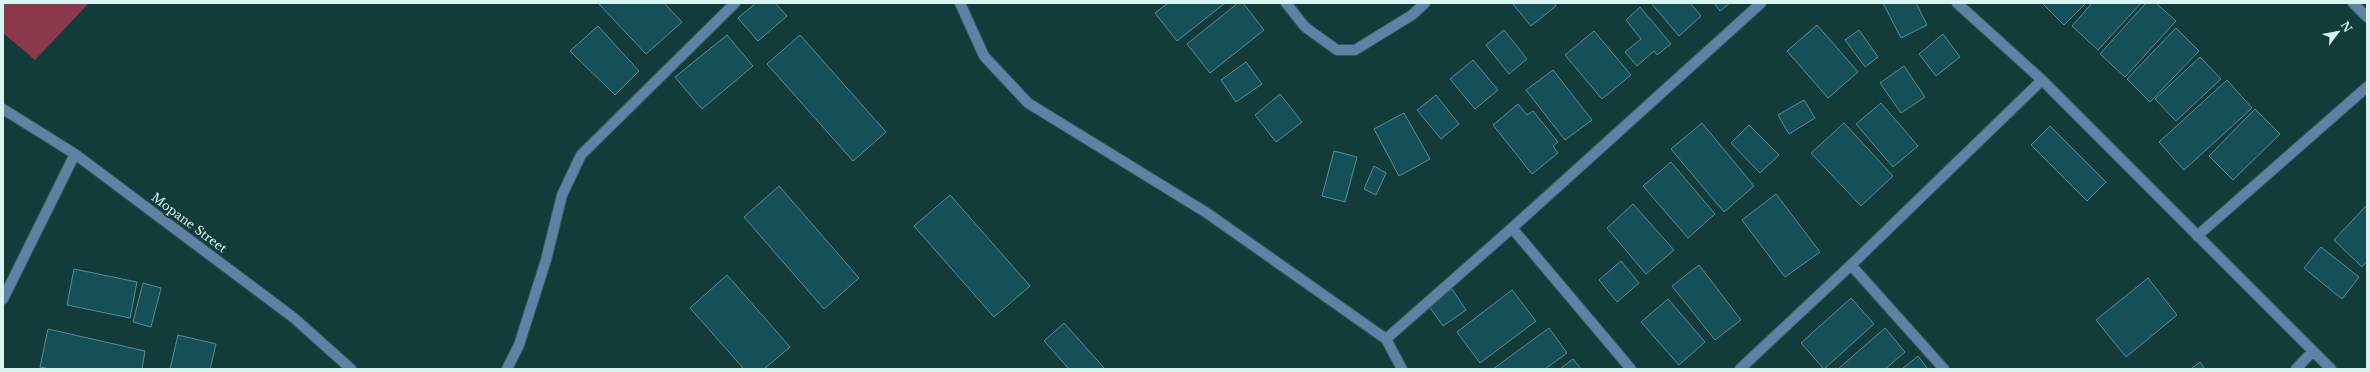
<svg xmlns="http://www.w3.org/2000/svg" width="2370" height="372" font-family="'Libre Baskerville',serif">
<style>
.green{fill:#8d394d}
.building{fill:#154f57;stroke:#568d95}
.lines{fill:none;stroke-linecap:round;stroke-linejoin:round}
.minor-casing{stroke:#315a57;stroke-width:12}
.minor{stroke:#5f82a4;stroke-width:10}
.labels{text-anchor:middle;stroke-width:4;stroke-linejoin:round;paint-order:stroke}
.street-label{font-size:12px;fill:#d9f5f2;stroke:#113c39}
</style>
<rect width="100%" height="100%" fill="#113c39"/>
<path class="green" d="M3,3H89L35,60L3,33Z"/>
<path class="building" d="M598,3H664L682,22L646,54Z
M756,3H775L787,16L758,41L738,18Z
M1168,3H1225L1177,41L1155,13Z
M1238,3H1243L1264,30L1210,73L1187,44Z
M1512,3H1554L1556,6L1531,26Z
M1651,3H1690L1701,16L1679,36Z
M1714,3H1730L1720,11Z
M1883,3H1916L1927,25L1901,38Z
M2042,3H2086L2064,25Z
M2092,3H2141L2098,50L2072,26Z
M2146,3H2156L2176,21L2125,77L2100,54Z
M1640,7L1671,44L1657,55L1654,51L1637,66L1625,52L1641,39L1626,20Z
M1817,25L1858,72L1828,98L1787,51Z
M598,26L639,71L615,95L570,51Z
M2176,28L2199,51L2150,102L2127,79Z
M1504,30L1527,59L1509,74L1486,45Z
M1859,30L1878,57L1865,67L1845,40Z
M1594,31L1631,75L1602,99L1565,55Z
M1943,34L1960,57L1936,76L1919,54Z
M727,35L753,66L702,109L675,77Z
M800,35L886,132L853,161L767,64Z
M2200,57L2221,79L2176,121L2155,99Z
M1473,60L1498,90L1475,109L1450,79Z
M1246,62L1262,84L1236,102L1221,80Z
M1904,66L1925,97L1901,113L1880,83Z
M1553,70L1592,120L1565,140L1526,90Z
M2227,80L2252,108L2184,170L2159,142Z
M1280,94L1302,122L1276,142L1255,115Z
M1436,95L1459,124L1441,139L1417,110Z
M1804,100L1815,118L1789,134L1778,115Z
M1881,103L1918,146L1893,167L1856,124Z
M1518,104L1527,115L1533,111L1558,142L1553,146L1558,153L1532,174L1493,125Z
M2255,109L2280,134L2233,180L2209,156Z
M1404,113L1430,159L1399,176L1374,129Z
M1702,123L1754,186L1724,212L1671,149Z
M1844,123L1893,176L1861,206L1811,153Z
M1749,125L1779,155L1760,173L1731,143Z
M2050,126L2106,182L2087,201L2031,145Z
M1334,151L1357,157L1345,202L1322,196Z
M1671,162L1715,214L1688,238L1643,186Z
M1374,166L1386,173L1376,195L1364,189Z
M779,186L859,278L824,309L744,217Z
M1776,194L1820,252L1785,277L1742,220Z
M950,195L1030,286L994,317L914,226Z
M1633,204L1674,250L1646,274L1607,228Z
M2367,205V261L2362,267L2334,240Z
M2321,247L2359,277L2342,299L2304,268Z
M1621,261L1639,283L1617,302L1599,280Z
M1699,265L1741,320L1715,340L1672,286Z
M74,269L137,282L130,318L67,305Z
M727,275L790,347L764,369H744L690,308Z
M2148,278L2177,315L2126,357L2096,320Z
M143,283L161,288L151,327L133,322Z
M1452,289L1466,310L1443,326L1428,305Z
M1512,290L1536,321L1480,363L1457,332Z
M1851,298L1874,324L1824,369L1801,343Z
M1668,299L1705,342L1679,365L1641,322Z
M1064,323L1105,369H1069L1044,341Z
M1549,328L1567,353L1545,369H1493Z
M1885,328L1905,352L1885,369H1838Z
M48,329L145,351L142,369H50L40,367Z
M178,335L216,344L210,369H170Z
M1918,356L1928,369H1902Z
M1573,359L1581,369H1560Z
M2200,362L2205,369H2191Z"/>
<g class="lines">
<g class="minor-casing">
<path id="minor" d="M960,3L984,56L1028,103L1207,213L1386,339
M1286,3L1305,27L1337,50H1355L1412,15L1425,3
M1957,3L2042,80L2331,369
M2353,3L2367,17
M3,109L75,154L294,318L351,369
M2197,236L2367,87
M1851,265L1944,369
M3,299L75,154
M507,369L519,345L546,260L562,195L581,155L735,3
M1402,369L1386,339L1512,228
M1631,369L1512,228L1761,3
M1740,369L1851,265L2042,80
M2296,369L2313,351"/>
</g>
<use href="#minor" class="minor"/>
</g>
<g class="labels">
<g class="street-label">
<text transform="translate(189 223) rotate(37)" y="4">Mopane Street</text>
</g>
</g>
<rect width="2370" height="372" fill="none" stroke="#d9f5f2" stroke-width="8"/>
<g transform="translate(2338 32) rotate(58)" stroke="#113c39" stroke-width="3" paint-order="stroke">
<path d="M0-3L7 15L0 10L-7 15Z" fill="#d9f5f2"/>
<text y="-6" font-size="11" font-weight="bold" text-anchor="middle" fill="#d9f5f2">N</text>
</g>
</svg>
